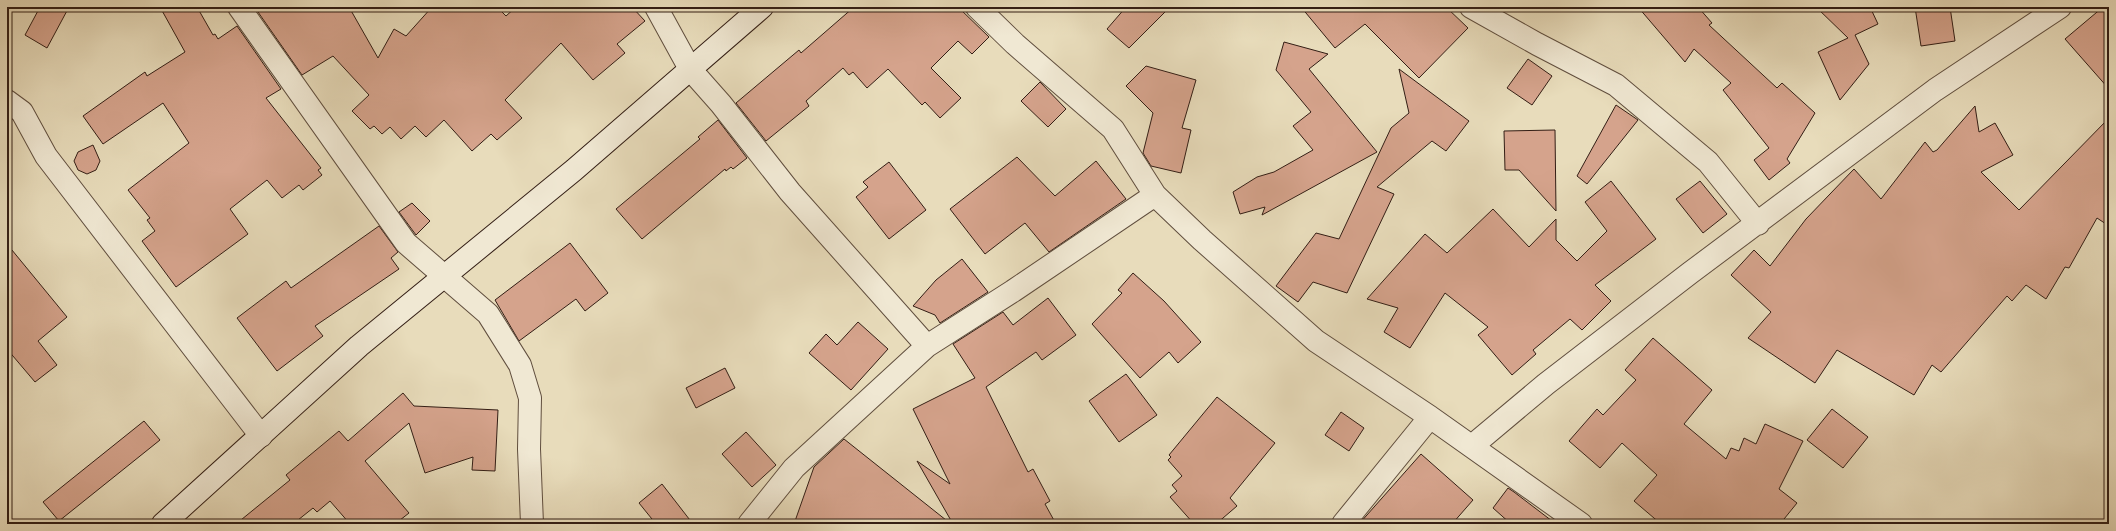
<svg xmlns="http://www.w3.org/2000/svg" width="2116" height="531" font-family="'IM FELL DW Pica',serif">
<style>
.building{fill:#d5a38c;stroke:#331e15}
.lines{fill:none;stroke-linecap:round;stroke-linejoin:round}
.street-casing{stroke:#604e3e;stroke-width:24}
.secondary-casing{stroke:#331e15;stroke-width:24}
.street{stroke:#f0e8d3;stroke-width:22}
.secondary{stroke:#f0e8d3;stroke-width:22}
</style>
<rect width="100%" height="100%" fill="#e8dcbb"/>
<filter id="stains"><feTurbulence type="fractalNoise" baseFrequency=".005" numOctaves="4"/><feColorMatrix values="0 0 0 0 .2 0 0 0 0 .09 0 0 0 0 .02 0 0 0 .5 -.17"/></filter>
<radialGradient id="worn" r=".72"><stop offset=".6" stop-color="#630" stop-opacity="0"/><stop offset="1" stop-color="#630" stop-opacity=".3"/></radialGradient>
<path class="building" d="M40,7H69L47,48L25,35Z
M160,7H197L213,35L215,34L218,39L237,26L281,89L266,98L321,168L318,170L322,175L303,190L299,185L282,198L267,180L230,209L248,234L176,287L142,241L155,231L147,220L150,218L128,190L189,143L163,103L103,144L83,116L145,72L147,76L185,52Z
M265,7H349L378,58L394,29L406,36L432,7H497L506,16L516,7H632L645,21L617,44L625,53L593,80L561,43L505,100L522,118L497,140L491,134L472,151L444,120L426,137L415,126L401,139L390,127L382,134L374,126L370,129L352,111L369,95L333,56L302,75L258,12Z
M854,7H958L989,37L972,54L958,41L931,68L961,98L940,118L925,102L922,105L888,69L867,88L853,72L849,75L843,68L806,101L809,106L766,141L736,103L799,50L801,53Z
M1126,7H1170L1129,48L1107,29Z
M1301,7H1446L1468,28L1419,78L1365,24L1335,48Z
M1638,7H1698L1712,23L1709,25L1777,88L1782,83L1815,113L1787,159L1790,163L1769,180L1754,160L1769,148L1723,90L1731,83L1694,49L1685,62Z
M1816,7H1870L1878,24L1855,35L1869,64L1840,100L1818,52L1848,38Z
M1915,7H1950L1955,41L1921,46Z
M2103,7H2109V89L2065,39Z
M1284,42L1328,54L1309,69L1377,152L1262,215L1265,207L1240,214L1233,192L1257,177L1274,172L1313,150L1293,126L1311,112L1276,70Z
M1528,59L1552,76L1532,105L1507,88Z
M1146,66L1196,80L1182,128L1191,130L1181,173L1151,166L1143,153L1153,113L1126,86Z
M1399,69L1469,121L1446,151L1432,141L1377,187L1394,194L1347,293L1313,282L1298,302L1276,286L1316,233L1339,239L1391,128L1409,113Z
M1040,82L1066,109L1048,127L1021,101Z
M1616,105L1638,120L1587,184L1577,176Z
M1975,106L1979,132L1995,123L2013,155L1981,172L2019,210L2109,118V226L2097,218L2069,268L2065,267L2046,299L2026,285L2012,301L2007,296L1941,372L1932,365L1914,395L1837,350L1815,383L1748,338L1771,312L1731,275L1754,250L1770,266L1806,219L1854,169L1881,199L1925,142L1933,152L1937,150Z
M718,120L747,158L733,169L731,167L726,171L725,169L642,239L616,209L700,139L698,137Z
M1555,130L1556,211L1519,170H1505L1504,131Z
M93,145L100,161L96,170L87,174L78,170L74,161L78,152Z
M1017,157L1055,196L1096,161L1126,199L1049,252L1025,223L985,254L950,209Z
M889,162L926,210L889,239L856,197L868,187L863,182Z
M1611,181L1656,239L1595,285L1611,301L1582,330L1570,319L1533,350L1536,354L1512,375L1478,335L1488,327L1445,293L1410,348L1384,332L1398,308L1367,299L1425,234L1447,253L1493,209L1529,247L1556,219V240L1577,261L1607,231L1585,202Z
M1700,181L1727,214L1703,233L1676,199Z
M412,203L430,221L416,235L399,212Z
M379,226L398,252L391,258L399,269L315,326L323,336L277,371L237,318L286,281L291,288Z
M570,243L608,293L585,311L576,299L519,341L495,300Z
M7,244L67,317L38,341L57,365L35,382L7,349Z
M962,259L988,292L940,323L935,315L913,306L936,280Z
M1133,273L1164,301L1201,342L1178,363L1169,352L1140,378L1092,324L1122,293L1118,290Z
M1048,298L1076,335L1042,360L1036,352L986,387L1028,472L1033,469L1050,501L1045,504L1056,524H953L917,461L950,484L913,409L975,378L953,344L1003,312L1013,325Z
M858,322L888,349L851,390L809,353L826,334L837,345Z
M1653,338L1712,390L1684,424L1726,459L1731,448L1739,451L1744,438L1756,444L1765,424L1803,441L1779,489L1797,503L1780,524H1661L1634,501L1657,475L1622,443L1600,468L1569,441L1597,409L1603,415L1636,380L1625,370Z
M725,368L735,388L696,408L686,388Z
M1126,374L1157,415L1119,442L1089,401Z
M403,393L414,406L498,410L495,471L472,470L473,457L425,473L409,423L365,461L409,513L395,524H350L330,501L317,512L313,508L293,524H236L290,480L286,475L339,431L348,441Z
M1217,397L1275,443L1230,498L1237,506L1216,524H1194L1170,497L1177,491L1172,485L1182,476L1168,460L1171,457L1169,455Z
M1832,409L1868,437L1843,468L1807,440Z
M1341,412L1364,428L1349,451L1325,435Z
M144,421L160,440L59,521L43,502Z
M746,432L776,465L752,487L722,454Z
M844,439L951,524H794L814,467Z
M1421,454L1473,500L1452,524H1359Z
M662,484L693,524H656L639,503Z
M1508,488L1514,492L1556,524H1511L1493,508Z"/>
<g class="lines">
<g class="street-casing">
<path id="street" d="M239,7L406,243L488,314L520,365L530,398L529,449L532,524
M656,7L690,69L721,104L790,192L927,346
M977,7L1015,44L1113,129L1155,195L1202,240L1316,341L1430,417L1581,524
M1471,7L1537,44L1616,85L1708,162L1758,224
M7,101L22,112L46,156L261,436
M1472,446L1546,384L1690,273L1935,90L2060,7
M749,524L794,468L927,346L1013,291L1155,195
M1343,524L1430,417"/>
</g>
<g class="secondary-casing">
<path id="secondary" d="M163,524L359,346L574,170L762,7"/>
</g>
<use href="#street" class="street"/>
<use href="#secondary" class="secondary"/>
</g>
<rect width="2116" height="531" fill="none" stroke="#e8dcbb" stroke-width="24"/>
<rect x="8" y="8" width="2100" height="515" fill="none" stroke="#331e15" stroke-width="2"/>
<rect x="12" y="12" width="2092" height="507" fill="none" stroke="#331e15"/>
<rect width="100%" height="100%" filter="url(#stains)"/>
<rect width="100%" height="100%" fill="url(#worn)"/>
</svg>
